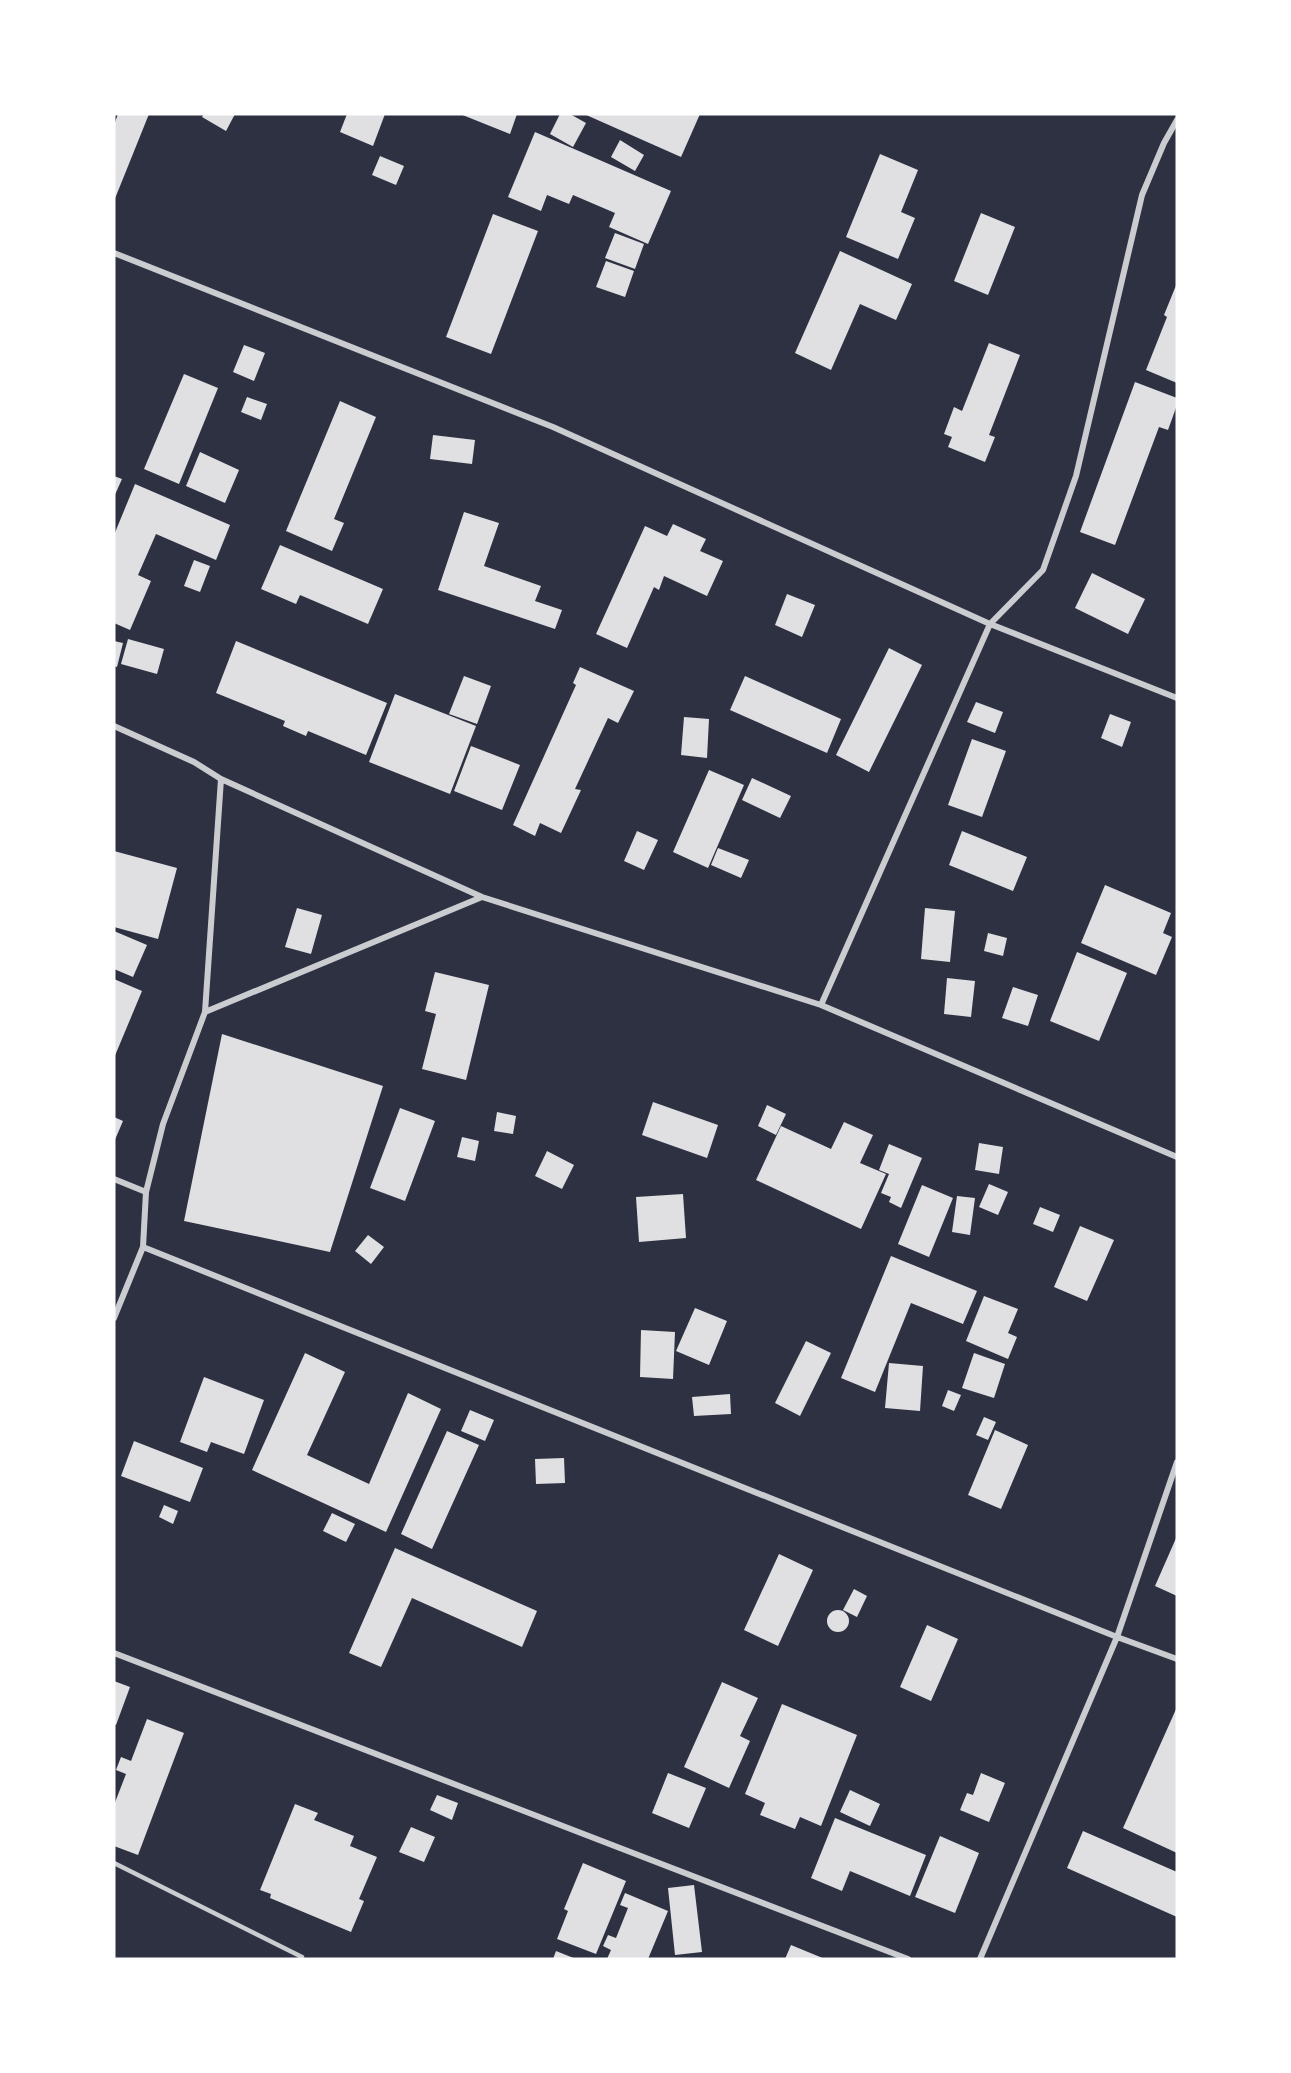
<svg xmlns="http://www.w3.org/2000/svg" width="1291" height="2073" font-family="Cabin,sans-serif">
<style>
.building{fill:#e0e0e3}
.lines{fill:none;stroke-linecap:round;stroke-linejoin:round}
.service{stroke:#caccd0;stroke-width:4.5}
.minor{stroke:#caccd0;stroke-width:6}
</style>
<rect width="100%" height="100%" fill="#2d3142"/>
<path class="building" d="M118,114H149L114,201V125Z
M204,114H235L226,131L202,117Z
M347,114H385L373,146L340,132Z
M460,114H517L510,134Z
M560,114H570L586,123L573,147L550,134Z
M584,114H700L681,157Z
M535,132L671,191L648,244L609,227L615,213L573,195L569,204L547,195L541,211L508,197Z
M620,140L644,155L635,171L611,157Z
M880,154L918,170L901,212L915,218L898,259L846,237Z
M380,156L404,166L396,185L372,175Z
M981,213L1015,227L988,295L954,281Z
M493,214L538,231L491,354L446,337Z
M615,233L644,244L635,269L605,258Z
M840,251L912,284L896,320L860,304L831,370L795,353Z
M606,261L634,271L625,297L596,287Z
M1177,283V383L1146,370L1167,317L1164,315Z
M989,343L1020,355L989,435L995,437L985,462L948,447L952,437L944,434L954,407L962,411Z
M244,345L265,353L254,381L233,372Z
M184,374L218,388L179,484L144,469Z
M1135,382L1177,398V405L1168,430L1159,427L1115,545L1080,532Z
M247,397L267,404L261,420L241,412Z
M340,401L376,417L334,519L344,523L332,551L286,531Z
M433,435L475,440L472,464L430,459Z
M200,452L239,470L225,503L186,486Z
M114,476L122,479L114,497Z
M135,484L230,525L216,560L156,534L138,575L151,581L130,630L114,623V535Z
M464,512L499,523L484,566L541,586L535,601L562,610L555,629L438,590Z
M673,524L706,539L700,551L723,561L707,596L664,576L659,590L654,587L627,648L596,634L645,526L667,536Z
M280,545L383,589L368,624L300,595L296,604L261,589Z
M194,560L210,566L200,592L184,586Z
M1092,573L1145,599L1128,634L1075,608Z
M787,594L815,605L802,637L775,625Z
M128,639L164,649L157,674L121,664Z
M114,641L123,643L117,667L114,666Z
M236,641L387,703L366,755L308,731L306,736L283,726L285,721L216,693Z
M889,648L922,665L869,772L836,755Z
M580,667L634,691L618,723L608,718L575,789L581,790L561,833L540,823L535,836L513,825L576,685L573,683Z
M464,676L491,686L477,724L449,714Z
M745,676L841,719L827,753L730,710Z
M395,694L476,726L450,794L369,762Z
M976,702L1003,712L995,733L967,722Z
M1110,714L1131,722L1122,747L1101,738Z
M684,717L709,719L707,758L681,755Z
M972,739L1006,751L982,817L948,805Z
M471,746L520,765L502,810L454,791Z
M709,770L744,785L708,868L673,852Z
M752,778L791,796L780,818L742,800Z
M637,831L658,840L644,870L624,861Z
M962,831L1027,857L1013,891L949,865Z
M718,848L749,860L741,878L711,865Z
M114,851L177,868L158,939L114,927Z
M1105,885L1171,913L1163,933L1172,937L1156,975L1081,943Z
M297,908L322,915L311,954L285,947Z
M925,908L955,911L950,962L921,959Z
M114,931L147,945L133,977L114,969Z
M988,933L1007,938L1003,956L984,951Z
M1077,952L1127,973L1099,1041L1050,1021Z
M435,972L489,985L466,1080L422,1069L436,1014L425,1011Z
M947,978L975,981L971,1017L944,1014Z
M114,979L142,991L114,1058Z
M1013,987L1038,995L1028,1026L1002,1018Z
M222,1034L383,1086L330,1252L184,1221Z
M653,1102L718,1125L707,1158L642,1135Z
M767,1105L786,1114L776,1135L758,1126Z
M400,1108L435,1121L405,1201L370,1188Z
M497,1112L516,1116L513,1134L494,1131Z
M114,1117L123,1121L114,1142Z
M844,1122L873,1135L860,1163L886,1174L861,1229L756,1180L781,1126L831,1149Z
M462,1137L479,1141L475,1161L457,1157Z
M979,1143L1003,1147L999,1174L975,1170Z
M889,1144L922,1158L901,1208L889,1202L891,1197L881,1193L889,1174L879,1170Z
M547,1151L574,1165L562,1189L535,1176Z
M989,1184L1008,1192L998,1215L979,1207Z
M922,1185L953,1198L929,1257L898,1244Z
M683,1194L686,1238L639,1242L636,1197Z
M957,1196L975,1198L970,1235L952,1232Z
M1040,1207L1060,1215L1053,1232L1033,1224Z
M1080,1226L1114,1240L1087,1301L1054,1287Z
M368,1235L384,1247L371,1264L355,1251Z
M891,1256L977,1291L963,1324L911,1303L875,1392L841,1378Z
M984,1296L1018,1309L1008,1333L1017,1337L1008,1359L966,1341Z
M695,1308L727,1321L709,1365L676,1351Z
M641,1330L675,1332L673,1379L640,1377Z
M806,1341L831,1353L800,1416L775,1403Z
M305,1353L345,1372L307,1455L369,1484L408,1393L441,1409L386,1532L252,1470Z
M974,1353L1005,1364L994,1398L962,1388Z
M889,1363L923,1366L920,1411L885,1408Z
M204,1377L264,1400L244,1454L211,1442L207,1452L180,1442Z
M948,1390L961,1395L954,1411L942,1406Z
M730,1394L731,1414L694,1416L692,1397Z
M470,1410L494,1420L485,1441L461,1431Z
M984,1417L996,1422L988,1440L976,1435Z
M995,1430L1028,1445L1001,1509L968,1495Z
M447,1431L479,1445L432,1549L401,1534Z
M134,1441L203,1468L190,1502L121,1476Z
M564,1458L565,1483L536,1484L535,1459Z
M164,1505L178,1511L173,1524L159,1517Z
M332,1513L355,1524L346,1542L323,1531Z
M1177,1536V1596L1155,1586Z
M395,1548L537,1611L522,1647L412,1598L381,1667L349,1653Z
M779,1554L813,1570L778,1646L744,1630Z
M854,1589L867,1596L857,1617L843,1610Z
M827 1621a11 11 0 1 1 22 0a11 11 0 1 1-22 0Z
M927,1625L958,1639L931,1701L900,1687Z
M114,1681L130,1687L116,1725L114,1724Z
M722,1682L758,1698L740,1736L750,1741L729,1788L684,1767Z
M782,1704L857,1735L821,1826L800,1817L795,1829L760,1815L765,1803L745,1794Z
M1177,1707V1853L1123,1828Z
M147,1719L184,1733L138,1855L114,1846V1805L126,1774L116,1770L121,1757L131,1761Z
M668,1773L706,1788L689,1828L652,1813Z
M981,1773L1005,1783L989,1822L960,1810L967,1793L973,1795Z
M850,1790L880,1804L870,1826L840,1812Z
M437,1795L458,1803L452,1820L430,1810Z
M295,1804L318,1813L314,1820L354,1836L350,1846L377,1857L359,1899L364,1901L351,1932L270,1898L271,1894L260,1890Z
M835,1818L926,1855L910,1896L850,1871L842,1891L811,1878Z
M411,1827L435,1837L424,1862L399,1852Z
M1083,1831L1177,1872V1917L1067,1868Z
M940,1836L979,1853L955,1913L915,1897Z
M583,1863L626,1881L596,1954L557,1939L568,1911L564,1909Z
M694,1885L702,1952L675,1955L668,1888Z
M625,1893L668,1911L648,1959H607L611,1950L603,1946L608,1935L616,1938L628,1908L620,1905Z
M791,1945L825,1959H785Z
M556,1951L576,1959H553Z"/>
<g class="lines">
<path class="service" d="M114,1863L302,1957"/>
<path class="minor" d="M114,253L553,427L990,624L1177,698
M114,726L194,762L221,779L482,897L821,1005L1177,1157
M821,1005L990,624L1043,570L1076,476L1142,195L1164,143L1177,120
M205,1012L482,897
M114,1179L146,1192
M143,1247L1117,1637L1177,1659
M114,1318L143,1247L146,1192L163,1124L205,1012L221,779
M114,1653L908,1959
M980,1959L1117,1637L1177,1462"/>
</g>
<rect width="1291" height="2073" fill="none" stroke="#ffffff" stroke-width="231"/>
</svg>
